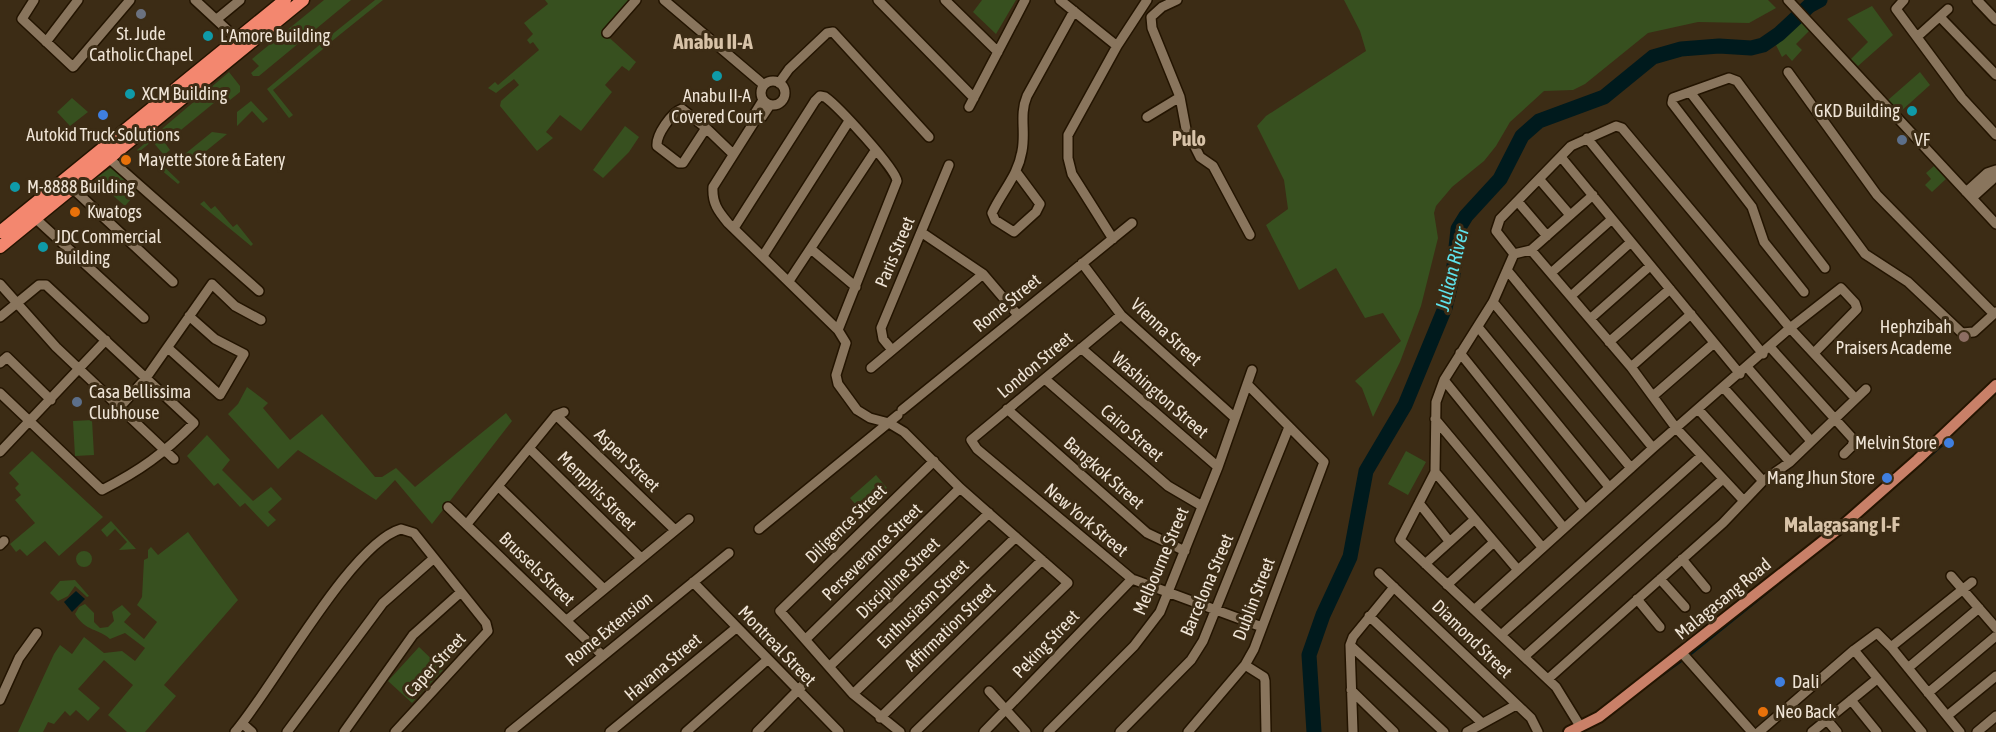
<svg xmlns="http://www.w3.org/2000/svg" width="1996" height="732" font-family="'Asap Condensed',sans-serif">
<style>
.green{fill:#37501f}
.water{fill:#001a1d}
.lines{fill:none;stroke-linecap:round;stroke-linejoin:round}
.stream{stroke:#001a1d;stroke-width:2}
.river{stroke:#001a1d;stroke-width:15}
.minor-casing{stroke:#231400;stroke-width:12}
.major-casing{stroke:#231400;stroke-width:14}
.highway-casing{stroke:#231400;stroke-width:15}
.minor{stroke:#89755d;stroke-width:9}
.major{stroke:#c98068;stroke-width:10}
.highway{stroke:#f3876f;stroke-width:12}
.worship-dot{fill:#6b7280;stroke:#3c2c15;stroke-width:2}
.culture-dot{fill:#0f9aa8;stroke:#3c2c15;stroke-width:2}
.shop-dot{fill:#3f7fe0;stroke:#3c2c15;stroke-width:2}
.service-dot{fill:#5c6f8a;stroke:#3c2c15;stroke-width:2}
.food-dot{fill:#e8710a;stroke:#3c2c15;stroke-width:2}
.education-dot{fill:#8d6e63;stroke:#3c2c15;stroke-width:2}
.labels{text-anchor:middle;stroke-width:6;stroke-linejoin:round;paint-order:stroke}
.poi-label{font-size:18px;fill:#efe4d6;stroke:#3c2c15;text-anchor:start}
.street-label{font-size:18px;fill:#efe4d6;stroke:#3c2c15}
.neighbourhood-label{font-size:20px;font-weight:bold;fill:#d8c3a8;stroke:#3c2c15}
.water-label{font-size:20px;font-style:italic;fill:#5ee1ea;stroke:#3c2c15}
.quarter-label{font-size:21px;font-weight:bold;fill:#d8c3a8;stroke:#3c2c15}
</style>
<rect width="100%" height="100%" fill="#3c2c15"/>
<path class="green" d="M324,0H351L259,76H253L251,73L259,66L252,59Z
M375,0H383L332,41L330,36Z
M545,0H633L603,32L636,62L629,71L622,66L605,85L612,92L581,131L560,115L546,132L553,138L537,151L500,106L501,101L519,85L514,79L496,93L488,88L495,82L498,85L539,50L533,42L530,44L527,40L533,34L524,23L548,4Z
M982,0H1016L996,34L973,12Z
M1344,0H1768L1776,8L1749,23L1698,22L1648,33L1585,84L1573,90L1544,91L1510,122L1496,146L1484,161L1452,187L1436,206L1434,213L1438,238L1421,306L1400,362L1373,417L1362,388L1355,381L1401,341L1383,313L1365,318L1336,268L1299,290L1266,225L1288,209L1284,180L1257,126L1266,116L1366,51L1360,31Z
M1872,6L1893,35L1858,66L1851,59L1868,42L1847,19Z
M1801,21L1809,31L1796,44L1802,50L1792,61L1786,54L1782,57L1776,45Z
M323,42L328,45L273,90L293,115L289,118L267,89Z
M229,72L240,86V92L225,104L220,98L165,143L170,150L164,155L152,141L139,152L137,150Z
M1920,72L1930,85L1900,112L1888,100Z
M72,98L88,112L70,126L57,112Z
M251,101L268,119L263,123L252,111L237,126V112Z
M625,126L639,137L629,152L603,178L593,170Z
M212,132L227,134L184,169L179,163L180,158Z
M158,161L180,182L178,184L154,164Z
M1934,166L1946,179L1932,192L1925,185L1931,179L1926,173Z
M112,167L139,190L125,206L94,179Z
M204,201L211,209L215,206L233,227L237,224L253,244L251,246L200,204Z
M247,387L268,403L263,408L290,440L322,414L375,477H382L396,468L415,487L506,413L512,421L432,524L395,480L376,500L298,450L278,469L228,414L238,404Z
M92,420L94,455L75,456L73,421Z
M207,435L230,460L222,470L253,501L271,487L282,499L268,512L276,520L268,527L245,503L240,507L218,483L214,486L187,456Z
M32,451L103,517L59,556L45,541L27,556L20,549L16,552L10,544L35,523L15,500L21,495L15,488L19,484L9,473Z
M1406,451L1426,462L1408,495L1388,484Z
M876,475L887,488L861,511L850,498Z
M111,521L136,549L119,550L127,542L115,529L107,537L101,530Z
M188,532L238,600L164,685L176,696L145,732H127L108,715L133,685L104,660L78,689L100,708L88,721L76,710L70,716L65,711L54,724L48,722L43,732H18L54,654L60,645L72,654L84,637L104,653L122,651L135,661L145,648L125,633L110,639C98,628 86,632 75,614L79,607L85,604L94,613V622L100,628L108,627L114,621L112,612L122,605L131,614L124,622L144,639L157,622L137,605L142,597L144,560L148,558V550L151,547L158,555Z
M76 559a8 8 0 1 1 16 0a8 8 0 1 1-16 0Z
M75,580L89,596L87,597L75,586L68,596L58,601L50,593L60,581Z
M419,647L443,670L412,703L388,681Z"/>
<path class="water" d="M76,591L85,599L72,612L64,602Z"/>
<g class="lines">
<path class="stream" d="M1845,530L1944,444
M1690,655L1840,534
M1632,697L1683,660"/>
<path class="river" d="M1314,732L1309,655L1323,615L1350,557L1366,471L1405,405L1445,308L1453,275L1458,229L1466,216L1500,179L1522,136L1539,121L1604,97L1653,57L1681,49L1719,46L1751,48L1763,45L1779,34L1809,6L1820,0"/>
<g class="minor-casing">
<path id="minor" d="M34,0L22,19L73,67L130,0
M195,0L237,39
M664,0L764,85
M878,0L974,98
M945,0L998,52
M1060,0L1117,46
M1177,0L1162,7L1151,17L1152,28L1180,97L1186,129L1200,157L1213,166L1250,235
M1788,0L1996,224
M1904,0L1896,9L1962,98L1996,135
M1977,0L1996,20
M1941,18L1996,75
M217,19L240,0
M607,33L636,0
M1917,37L1948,9
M46,42L78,0
M1788,72L1877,195L1994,314
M761 93a12 12 0 1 1 24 0a12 12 0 1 1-24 0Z
M779,83L789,69L827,33L833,32L929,137
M1690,92L1825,268
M763,100L755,113L756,119L713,187C712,203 718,211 728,223L838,330L846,343L836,375L838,384L857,410L870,418L889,423L904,432L960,488L1068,583L915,732
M969,107L1025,0
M1147,117L1180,97
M756,119L762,117L770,105
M706,128L683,163H679L657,146C656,135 671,113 682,109L706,128L733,154
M1587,138L1763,354
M104,154L259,291
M1561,157L1740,374
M1017,173L1040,204L1036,212L1014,232L995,220L992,213C1002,191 1018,176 1022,151C1026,131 1019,115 1027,96L1074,11
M1540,180L1570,215
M69,185L173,282
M1966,192L1987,173L1996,170
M1972,198L1992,180L1994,172
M1519,203L1547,236
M35,218L144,318
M734,228L815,101L820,96L825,97C838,106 896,169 897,181L838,330
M921,232L983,274L1018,315
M1113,239L1072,174L1068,158V135L1117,46L1147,0
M811,249L856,287
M1531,250L1631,367L1676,428L1744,501
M1514,254L1493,302L1444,380L1436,402L1435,472L1400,540L1556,687L1580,726
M1514,254L1496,231L1500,219L1571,146L1616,126L1622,128L1790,328L1855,398
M1514,254L1531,250L1593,195
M763,256L849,121
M1082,263L1121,315L1235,418
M1507,270L1653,448
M1551,273L1612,219
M789,281L875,151
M0,284L56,347L174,459
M1804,292L1764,242L1752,207L1672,103L1673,98L1729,78L1737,81L1865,254L1908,282L1962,333L1974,332L1996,312
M1571,296L1631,242
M1493,302L1631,468
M1121,315L971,440L977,449L1132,579L1262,627
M0,317L39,285H46L194,423C163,454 141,470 102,490L0,393
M1590,319L1650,266
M1478,327L1609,487
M1609,342L1670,289
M1770,347L1854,440L1852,446L1844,454
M168,348L220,395L244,354L215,339L189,316
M1081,348L1218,467
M892,350L883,339L881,328L949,165
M1460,353L1585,509
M0,363L7,357L51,400
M1631,367L1691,314
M1747,367L1811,441
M871,368L983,274
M1045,379L1168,486L1202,506
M1444,380L1564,528
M1723,387L1790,462
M1653,396L1714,343
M120,407L146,378L212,284L235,306L261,320
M1007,409L1147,533L1185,551
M1698,409L1763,481
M902,410L1132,223
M556,415L675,530
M1435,419L1542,547
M529,448L641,558
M0,452L106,340
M1435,472L1518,570
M498,486L604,589
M1419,503L1449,541
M448,507L603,656
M467,524L556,415L564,412
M759,529L898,415
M0,545L4,541
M1682,559L1706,588
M1425,564L1475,519
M1379,573L1531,718L1538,732
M1951,576L1996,628
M1660,579L1685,607
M693,582L839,732
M1447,585L1494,542
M1637,599L1660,627
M1474,610L1653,448L1790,328L1841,288L1855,303L1857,309L1815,352
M1369,616L1482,723
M567,620L689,519
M1501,635L1701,456
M806,639L960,488
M1350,645L1444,732
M1854,650L1877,633L1891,647
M1682,653L1752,732
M1524,657L1723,479
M1245,665L1264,677L1265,681L1266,732
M830,666L989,513
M1908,668L1979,608
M1548,679L1723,523L1763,481L1790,462L1866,389
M1351,690L1394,732
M989,691L1026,732
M1928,693L1996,636
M853,694L1016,537
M0,700L19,658L37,633
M1851,700L1877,732
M1947,716L1996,676
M880,718L1042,560
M1827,720L1837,732
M243,724L252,732
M235,732C273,688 351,543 401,529L414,533L486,623L488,631L395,732
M287,732L383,603L433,559
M344,732L413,635L461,592
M510,732L729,553
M610,732L736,628
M686,732L767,660
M757,732L808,680
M900,732L853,694L780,611L934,461
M984,732L1132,579
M1048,732L1134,646L1160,612L1218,467L1252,370
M1120,732L1191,660L1203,641L1289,427
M1188,732L1245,665L1254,649L1324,462L1247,384
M1353,732L1350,645L1353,637L1394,587
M1467,732L1516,705
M1759,732L1854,650L1922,732
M1812,732L1877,679
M1960,732L1891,647L1972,582
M1977,732L1996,716"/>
</g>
<g class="major-casing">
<path id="major" d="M1569,732L1599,717L1617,703L1841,527L1917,460L1996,385"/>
</g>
<g class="highway-casing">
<path id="highway" d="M0,232L285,0
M0,247L303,0"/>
</g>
<use href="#minor" class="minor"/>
<use href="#major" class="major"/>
<use href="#highway" class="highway"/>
</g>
<circle class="worship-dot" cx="141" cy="14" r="6"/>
<g class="culture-dot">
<circle cx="208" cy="36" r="6"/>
<circle cx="717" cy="76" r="6"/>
<circle cx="130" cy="94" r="6"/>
<circle cx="1912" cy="111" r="6"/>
<circle cx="15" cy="187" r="6"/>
<circle cx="43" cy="247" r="6"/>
</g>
<g class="shop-dot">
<circle cx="103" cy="115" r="6"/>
<circle cx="1949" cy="443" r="6"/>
<circle cx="1887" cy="478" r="6"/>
<circle cx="1780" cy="682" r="6"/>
</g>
<g class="service-dot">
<circle cx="1902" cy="140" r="6"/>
<circle cx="77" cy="402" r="6"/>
</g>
<g class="food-dot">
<circle cx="126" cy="160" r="6"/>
<circle cx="75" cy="212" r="6"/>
<circle cx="1763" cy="712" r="6"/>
</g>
<circle class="education-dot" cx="1964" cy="337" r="6"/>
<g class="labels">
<g class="poi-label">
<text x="141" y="40" text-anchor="middle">St. Jude<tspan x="141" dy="21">Catholic Chapel</tspan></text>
<text x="220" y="42">L'Amore Building</text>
<text x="142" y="100">XCM Building</text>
<text x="717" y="102" text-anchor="middle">Anabu II-A<tspan x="717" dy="21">Covered Court</tspan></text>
<text x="1900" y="117" text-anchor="end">GKD Building</text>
<text x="103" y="141" text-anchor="middle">Autokid Truck Solutions</text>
<text x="1914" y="146">VF</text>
<text x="138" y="166">Mayette Store &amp; Eatery</text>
<text x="27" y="193">M-8888 Building</text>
<text x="87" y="218">Kwatogs</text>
<text x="55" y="243">JDC Commercial<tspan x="55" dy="21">Building</tspan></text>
<text x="1952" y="333" text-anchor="end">Hephzibah<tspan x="1952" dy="21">Praisers Academe</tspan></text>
<text x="89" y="398">Casa Bellissima<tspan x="89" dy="21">Clubhouse</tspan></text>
<text x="1937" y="449" text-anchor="end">Melvin Store</text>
<text x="1875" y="484" text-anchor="end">Mang Jhun Store</text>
<text x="1792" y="688">Dali</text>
<text x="1775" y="718">Neo Back</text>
</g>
<g class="street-label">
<text transform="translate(895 252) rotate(-67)" y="6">Paris Street</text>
<text transform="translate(1007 303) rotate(-39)" y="6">Rome Street</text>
<text transform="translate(1166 332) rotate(43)" y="6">Vienna Street</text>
<text transform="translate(1035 365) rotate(-40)" y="6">London Street</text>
<text transform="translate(1160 395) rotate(41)" y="6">Washington Street</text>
<text transform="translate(1132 433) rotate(41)" y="6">Cairo Street</text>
<text transform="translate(627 460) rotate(44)" y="6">Aspen Street</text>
<text transform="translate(1104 473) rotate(41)" y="6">Bangkok Street</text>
<text transform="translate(597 491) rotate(45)" y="6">Memphis Street</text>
<text transform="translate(1086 520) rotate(40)" y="6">New York Street</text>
<text transform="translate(846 524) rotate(-44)" y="6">Diligence Street</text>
<text transform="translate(872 552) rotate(-44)" y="6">Perseverance Street</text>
<text transform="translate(1161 561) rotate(-67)" y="6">Melbourne Street</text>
<text transform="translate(537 569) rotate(44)" y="6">Brussels Street</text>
<text transform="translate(898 578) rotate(-44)" y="6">Discipline Street</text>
<text transform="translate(1207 585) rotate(-67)" y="6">Barcelona Street</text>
<text transform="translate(1254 599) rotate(-69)" y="6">Dublin Street</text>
<text transform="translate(1723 599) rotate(-39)" y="6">Malagasang Road</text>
<text transform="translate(923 604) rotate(-44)" y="6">Enthusiasm Street</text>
<text transform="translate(950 627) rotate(-44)" y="6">Affirmation Street</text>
<text transform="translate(609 629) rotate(-39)" y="6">Rome Extension</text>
<text transform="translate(1472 639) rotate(44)" y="6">Diamond Street</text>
<text transform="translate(1046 644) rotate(-46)" y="6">Peking Street</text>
<text transform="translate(777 646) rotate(46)" y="6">Montreal Street</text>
<text transform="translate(435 665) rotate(-47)" y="6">Caper Street</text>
<text transform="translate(663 667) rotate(-40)" y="6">Havana Street</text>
</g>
<g class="neighbourhood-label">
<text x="1189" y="146">Pulo</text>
</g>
<g class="water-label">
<text transform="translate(1452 269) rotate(-76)" y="7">Julian River</text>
</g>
<g class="quarter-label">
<text x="713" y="49">Anabu II-A</text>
<text x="1842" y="532">Malagasang I-F</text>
</g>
</g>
</svg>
